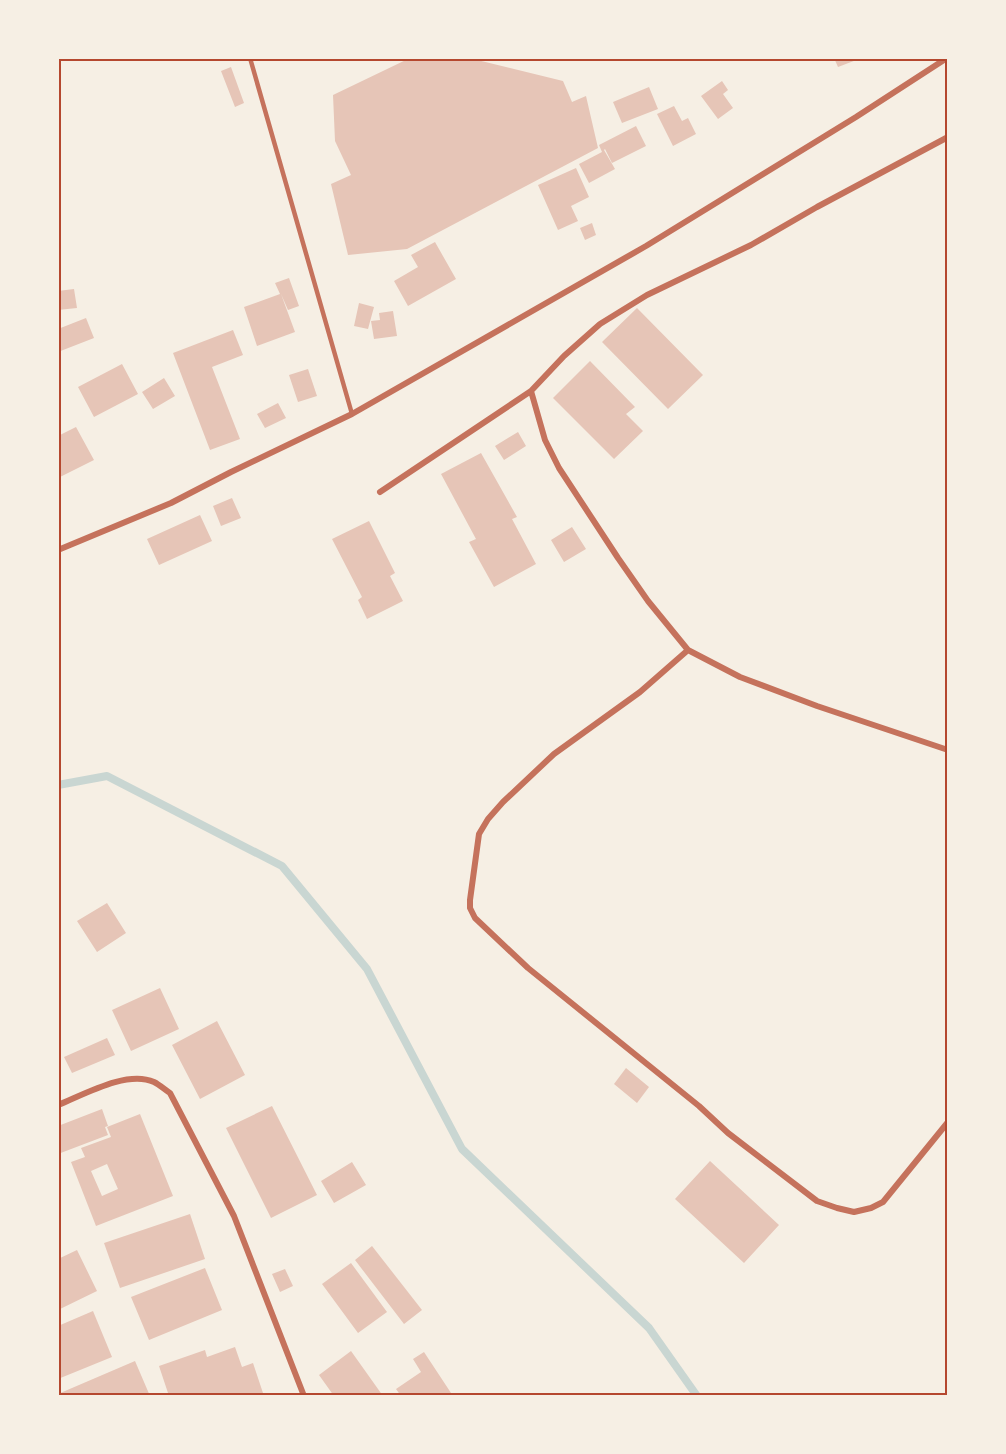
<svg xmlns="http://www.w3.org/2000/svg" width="1006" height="1454" font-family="Cabin,sans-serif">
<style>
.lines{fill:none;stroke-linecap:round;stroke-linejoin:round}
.stream{stroke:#c9d6d2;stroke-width:8}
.building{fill:#e6c5b7;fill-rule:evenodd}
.service{stroke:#c5725c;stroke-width:4.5}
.minor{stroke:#c5725c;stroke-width:6}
.neatline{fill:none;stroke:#b5482f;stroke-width:2}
</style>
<rect width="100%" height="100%" fill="#f6efe4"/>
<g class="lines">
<path class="stream" d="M58,785L107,776L282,866L367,969L462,1149L649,1328L697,1396"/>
</g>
<path class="building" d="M410,58H469L563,81L572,102L586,96L598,148L407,249L348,255L331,184L351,175L335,141L333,95Z
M834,58H859V59L838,67Z
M231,67L244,103L235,107L221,71Z
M722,81L728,90L723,94L733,108L718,119L701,96Z
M649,87L658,109L622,123L613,102Z
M674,106L682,121L688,118L696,134L673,146L657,114Z
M636,126L646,146L612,163L605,149L604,150L615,169L589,183L579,164L602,152L599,145Z
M576,168L589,197L571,206L578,221L558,230L538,185Z
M592,223L596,235L585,240L580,228Z
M435,242L456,279L408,306L394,281L418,267L411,255Z
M289,278L299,306L288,310L281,294L295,332L257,346L244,307L280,294L275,283Z
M74,289L77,308L58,310V291Z
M359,303L374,307L368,329L354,326Z
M637,308L703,375L668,409L602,342Z
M393,311L397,336L374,339L371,321L380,320L379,313Z
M86,318L94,338L58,352V329Z
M233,330L243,355L212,367L240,439L210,450L173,353Z
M590,361L635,407L626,414L643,431L614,459L553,398Z
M122,364L138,394L94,417L78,387Z
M308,369L317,396L298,402L289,375Z
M164,378L175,396L153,409L142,392Z
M278,403L286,418L265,428L257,414Z
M76,427L94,460L58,478V436Z
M518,432L526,446L504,460L495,446Z
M481,453L517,517L512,519L536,564L494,587L469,542L476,539L441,474Z
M232,498L241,518L221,526L213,506Z
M200,515L212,541L159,565L147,539Z
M369,521L395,573L390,576L403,601L367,619L358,600L362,597L332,539Z
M572,527L586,549L564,562L551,540Z
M107,903L126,933L97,952L77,921Z
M160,988L179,1029L131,1051L112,1010Z
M217,1021L245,1075L200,1099L172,1045Z
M107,1038L115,1055L72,1073L64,1057Z
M626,1068L649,1087L637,1103L614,1084Z
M272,1106L317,1195L271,1218L226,1128Z
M102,1109L108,1126L105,1127L108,1135L58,1154V1126Z
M140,1114L173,1196L96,1226L71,1162L85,1157L81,1148L111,1137L107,1127ZM107,1164L118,1189L102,1196L91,1171Z
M710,1161L779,1225L744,1263L675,1199Z
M352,1162L366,1185L334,1203L321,1181Z
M190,1214L205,1259L120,1288L104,1243Z
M372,1246L422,1310L404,1324L355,1260Z
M77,1250L97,1291L58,1310V1259Z
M351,1263L387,1312L358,1333L322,1284Z
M205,1268L222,1310L149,1340L131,1297Z
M285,1269L293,1286L280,1292L272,1274Z
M93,1311L112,1357L58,1379V1326Z
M235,1347L242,1367L253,1363L264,1396H169L159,1366L205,1350L207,1357Z
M351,1351L383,1396H334L319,1375Z
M424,1352L453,1396H401L396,1389L421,1372L413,1359Z
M135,1361L150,1396H58V1394Z"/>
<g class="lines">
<path class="service" d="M250,58L352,414"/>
<path class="minor" d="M531,391L545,440L559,468L618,558L648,601L688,650L740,677L817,706L948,750
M380,492L531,391L564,356L600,324L647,295L751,245L817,207L948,137
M58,550L171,503L231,472L352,414L646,246L856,117L947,58
M688,650L640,692L554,754L503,802L488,819L479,834L470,900V908L475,918L528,968L699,1106L728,1133L817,1201L837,1208L854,1212L871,1208L883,1202L948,1122
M58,1105C85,1094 127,1070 154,1082C160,1085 165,1090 170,1093L234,1216L304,1396"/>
</g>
<rect width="1006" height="1454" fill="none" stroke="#f6efe4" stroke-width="120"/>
<rect x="60" y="60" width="886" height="1334" class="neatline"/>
</svg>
